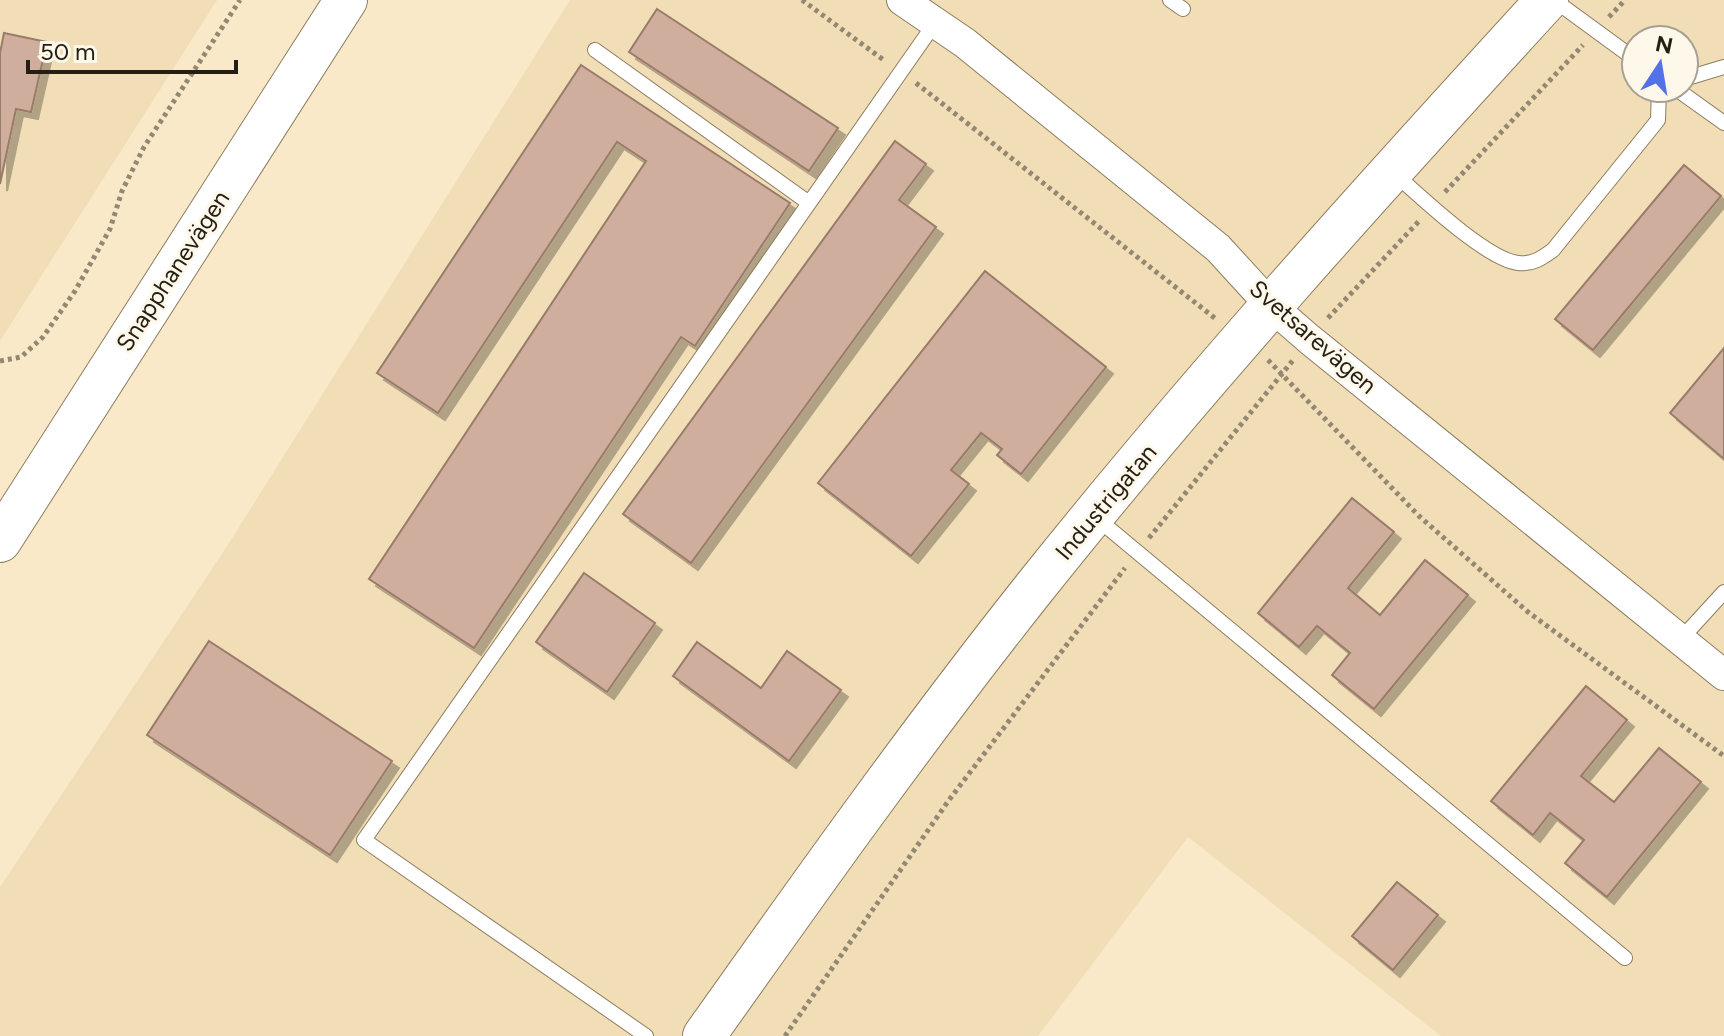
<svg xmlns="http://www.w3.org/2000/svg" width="1724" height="1036" font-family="Figtree,sans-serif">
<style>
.built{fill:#f1ddb6;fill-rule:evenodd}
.building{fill:#d0ae9d;stroke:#9a7b6b;stroke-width:2;filter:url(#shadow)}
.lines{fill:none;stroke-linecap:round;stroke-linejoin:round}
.lane-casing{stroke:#8c7d5f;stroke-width:16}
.street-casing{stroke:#8c7d5f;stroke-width:32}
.secondary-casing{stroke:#8c7d5f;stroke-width:44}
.path{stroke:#938871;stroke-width:5;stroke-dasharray:4 4;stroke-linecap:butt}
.lane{stroke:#fff;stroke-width:14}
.street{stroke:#fff;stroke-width:30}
.secondary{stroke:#fff;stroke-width:42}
.labels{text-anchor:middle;stroke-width:6;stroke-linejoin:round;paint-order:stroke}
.street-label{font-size:24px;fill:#251f13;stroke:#fef8eb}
</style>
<defs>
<filter id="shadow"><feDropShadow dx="7" dy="7" stdDeviation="0" flood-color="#0004"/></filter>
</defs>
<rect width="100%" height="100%" fill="#fae9c9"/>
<path class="built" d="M0,0H217L0,341Z
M570,0H1724V1036H1441L1188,837L1038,1036H0V887L229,543ZM1636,40H1684V88H1636Z"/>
<path class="building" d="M657,9L838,128L809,171L629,52Z
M4,33L47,42L31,112L16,109L0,184V53Z
M581,65L790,203L695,346L681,337L474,648L369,579L646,161L617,142L438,413L377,373Z
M895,141L926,164L899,200L936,227L691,563L623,514Z
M1684,165L1721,196L1593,350L1555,319Z
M985,271L1106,367L1021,474L997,455L1002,449L981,433L951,470L969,484L911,556L818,483Z
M1724,348V459L1670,413Z
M1352,498L1394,532L1348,588L1380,615L1425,560L1468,595L1374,709L1332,675L1350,653L1317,626L1299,647L1258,613Z
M584,573L655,623L607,692L536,642Z
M209,641L392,761L330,855L147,735Z
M697,642L761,688L787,651L841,690L789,761L673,676Z
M1586,686L1627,720L1581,776L1614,802L1659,748L1701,782L1607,897L1565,863L1584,840L1550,813L1533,835L1491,801Z
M1397,882L1438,915L1393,970L1352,936Z"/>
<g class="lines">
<g class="lane-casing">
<path id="lane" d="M1170,0L1183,9
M1554,0L1636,60
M595,50L809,203
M1684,79L1724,67
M1675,88L1724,123
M1395,174C1421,197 1486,259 1518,263C1532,265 1542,258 1553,250L1658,120L1659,88
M1094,516L1625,958
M1681,639L1724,592
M646,1036L364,840L935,23"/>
</g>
<g class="street-casing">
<path id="street" d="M902,0L965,43L1218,248L1271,306L1309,339L1724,675"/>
</g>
<g class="secondary-casing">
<path id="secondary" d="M0,541L346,0
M704,1036C811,885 919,733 1035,587C1197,384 1372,191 1547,0"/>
</g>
<path class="path" d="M802,0L885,61
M1609,17L1625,0
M916,83L1216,319
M1445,192L1583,45
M1328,318L1420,220
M1268,360L1419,516L1528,612L1724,756
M0,361L21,357L43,337L75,291L110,229L122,191L144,147L240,0
M1149,538L1294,359
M785,1036L949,800L1125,568"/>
<use href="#lane" class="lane"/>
<use href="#street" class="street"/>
<use href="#secondary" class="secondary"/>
</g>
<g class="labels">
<g class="street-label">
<text transform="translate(173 271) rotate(-57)" y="8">Snapphanevägen</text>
<text transform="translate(1313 337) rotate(41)" y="8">Svetsarevägen</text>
<text transform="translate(1106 502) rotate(-50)" y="8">Industrigatan</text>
</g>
</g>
<g transform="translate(1660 64) rotate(12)"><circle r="38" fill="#fef8eb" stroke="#a7a195" stroke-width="2"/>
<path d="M0-6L14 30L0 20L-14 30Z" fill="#5472e7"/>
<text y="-12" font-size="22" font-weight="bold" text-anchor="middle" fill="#251f13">N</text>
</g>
<path d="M28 60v12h208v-12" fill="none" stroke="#251f13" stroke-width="4"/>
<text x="40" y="60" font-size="24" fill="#251f13" stroke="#fef8eb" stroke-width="6" paint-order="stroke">50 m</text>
</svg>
